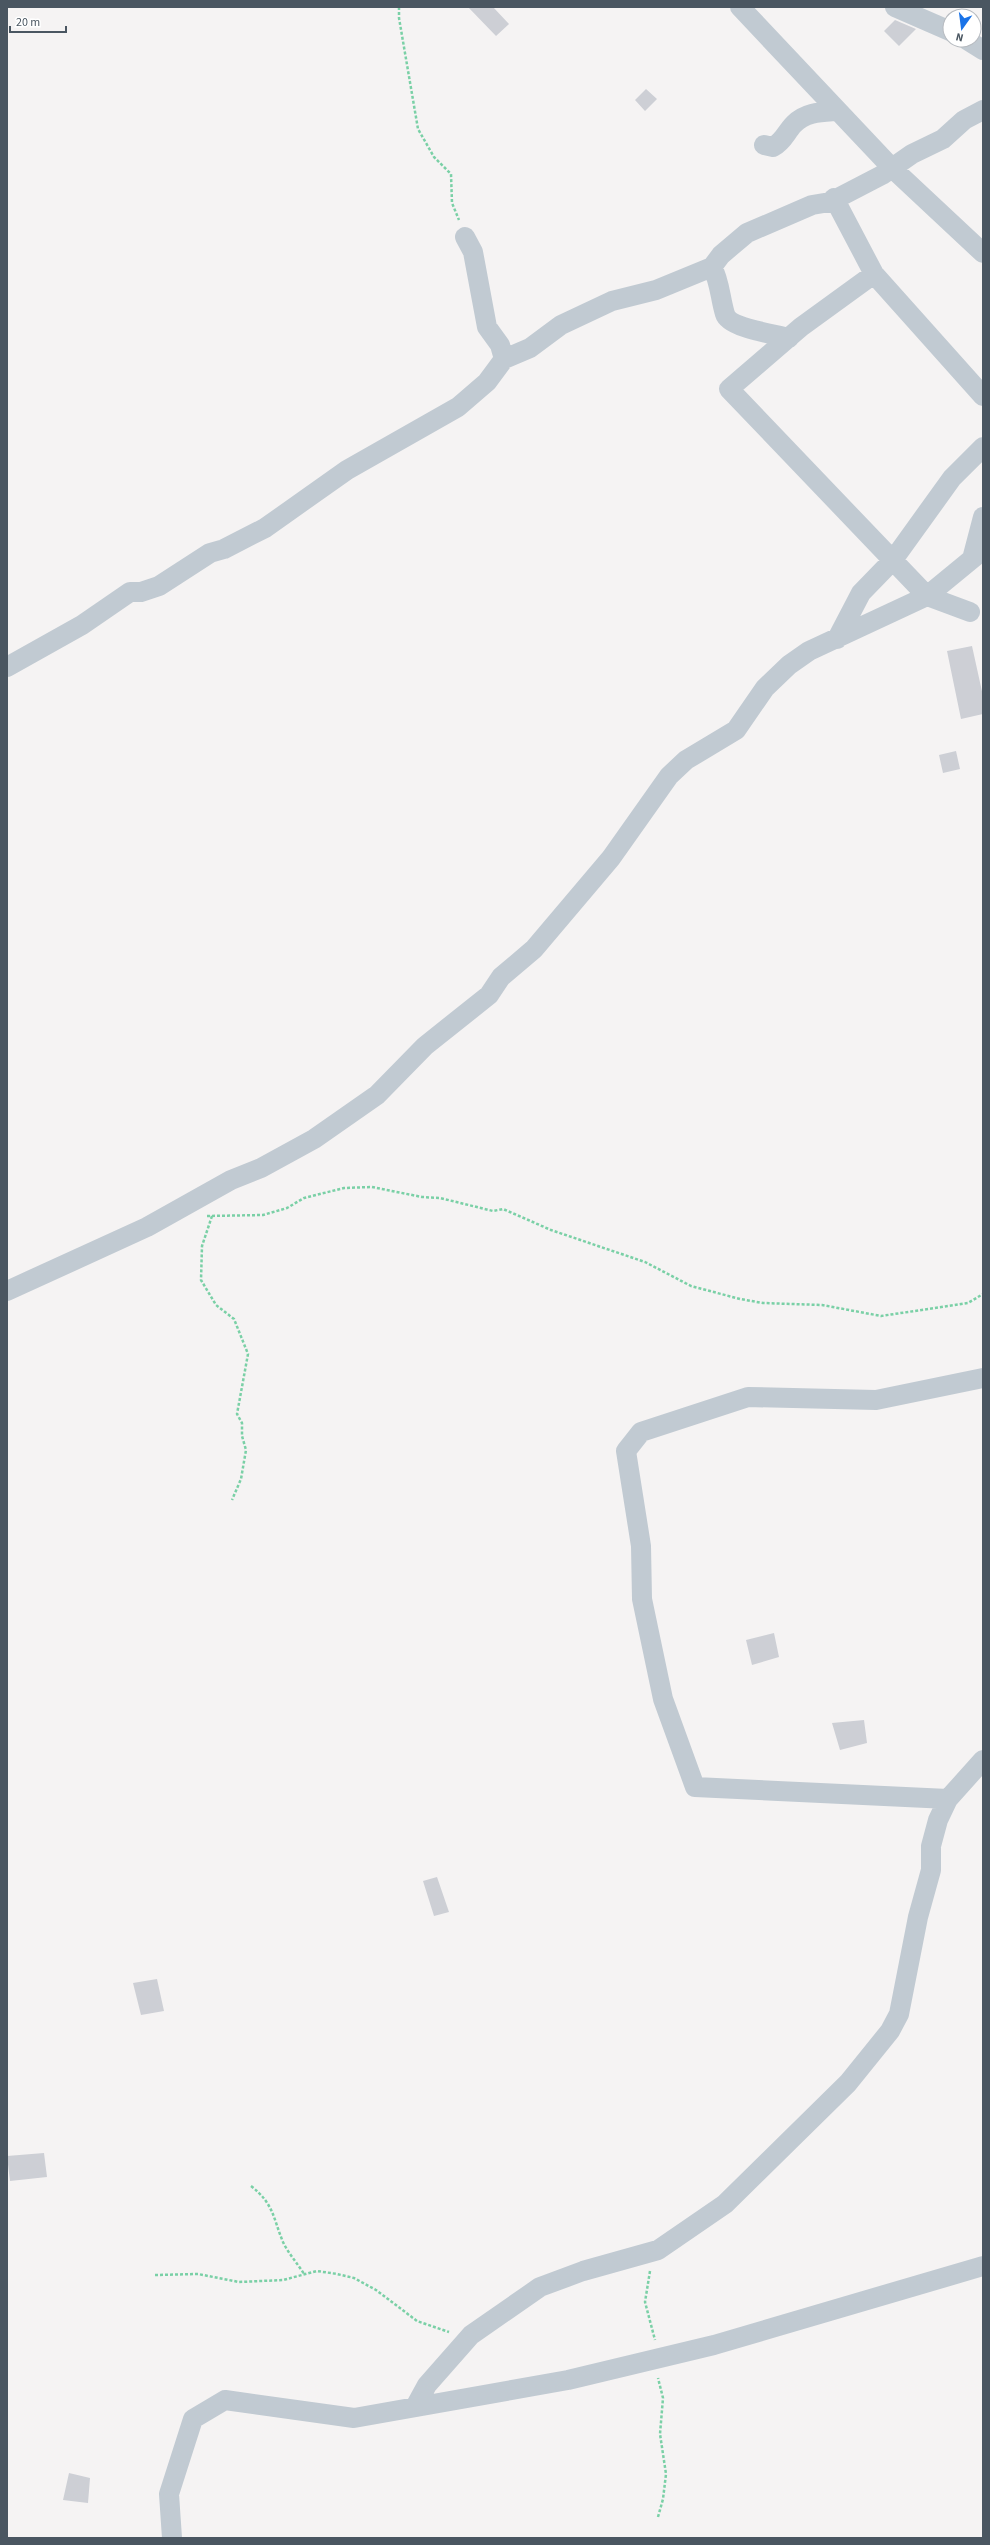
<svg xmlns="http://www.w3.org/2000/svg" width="990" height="2545" font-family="'Source Sans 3',sans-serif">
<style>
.building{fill:#cdcfd5}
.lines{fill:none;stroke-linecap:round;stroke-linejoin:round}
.path{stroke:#7ad0a6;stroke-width:2.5;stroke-dasharray:3 2;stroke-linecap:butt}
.street{stroke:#c1cad2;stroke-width:20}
</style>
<rect width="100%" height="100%" fill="#f5f3f3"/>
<path class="building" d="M468,7H493L509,24L496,36Z
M895,20L916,29L899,46L884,31Z
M646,89L657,99L645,111L635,100Z
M972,646L983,696V714L961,719L947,651Z
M956,751L960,769L943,773L939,755Z
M774,1633L779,1657L752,1665L746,1640Z
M864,1720L867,1743L840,1750L832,1723Z
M437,1877L449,1912L434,1916L423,1881Z
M157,1979L164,2011L141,2015L133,1983Z
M44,2153L47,2177L10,2181L7,2156Z
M69,2473L90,2478L88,2503L63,2500Z"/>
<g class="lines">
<path class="path" d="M399,7V18L418,129L434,157L451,174L452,203L459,220
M207,1216L263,1215L287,1208L304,1198L344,1188L372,1187L422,1197L440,1198L493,1211L503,1209L551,1230L645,1262L691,1286L740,1299L763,1303L822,1305L881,1316L968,1303L983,1294
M212,1216L202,1246L201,1280L216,1305L234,1319L248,1354L237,1414L242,1423V1436L246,1450L241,1479L232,1500
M251,2186C274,2204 273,2218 283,2242C288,2253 298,2264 304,2274
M650,2271L645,2302L655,2340
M155,2275L198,2274L239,2282L283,2280L317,2271L337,2274L354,2278L376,2290L417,2321L449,2332
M658,2517L663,2499L666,2474L660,2434L663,2398L658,2378"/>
<path class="street" d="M740,7L891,167L983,253
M895,7L950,31
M967,40L983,50
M764,145L773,147C784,141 786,132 794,124C805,112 822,112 836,111
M834,198L874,274
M465,237L473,252L487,327L500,345L504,359
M712,267C720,281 720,298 725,314C729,328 775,334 789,338
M983,396L874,274L801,327L729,389L927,596L983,550
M972,559L983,517
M837,639L861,593L893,560L952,478L983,447
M7,667L82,625L130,592H141L159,586L210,553L224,549L265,528L347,470L458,407L487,382L504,359L530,348L561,325L612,301L656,290L712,267L721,255L747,233L812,205L830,202L882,175L912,154L943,139L964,120L983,110
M7,1291L147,1227L231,1180L261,1168L314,1139L377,1095L425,1046L489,995L501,977L534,949L611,858L669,776L686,760L736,730L765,688L789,665L809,651L927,596L970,612
M948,1799L695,1787L663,1699L642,1599L641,1546L626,1451L641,1432L748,1397L876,1400L983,1378
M415,2407L427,2385L471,2335L530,2294L540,2287L583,2271L658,2250L725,2204L848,2083L890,2031L899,2014L918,1917L931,1870V1846L938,1820L948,1799L983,1760
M172,2538L169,2494L193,2419L225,2400L354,2418L568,2380L714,2345L983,2266"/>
</g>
<rect width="990" height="2545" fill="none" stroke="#4a5661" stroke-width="16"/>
<g transform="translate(962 28) rotate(194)"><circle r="19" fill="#ffffff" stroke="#b7bbc0"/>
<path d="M0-3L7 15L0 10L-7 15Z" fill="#1a73e8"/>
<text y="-6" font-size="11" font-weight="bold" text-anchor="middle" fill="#4a5661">N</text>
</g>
<path d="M10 26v6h56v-6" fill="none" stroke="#4a5661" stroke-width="2"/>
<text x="16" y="26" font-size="12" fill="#4a5661" stroke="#ffffff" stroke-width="3" paint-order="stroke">20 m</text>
</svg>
